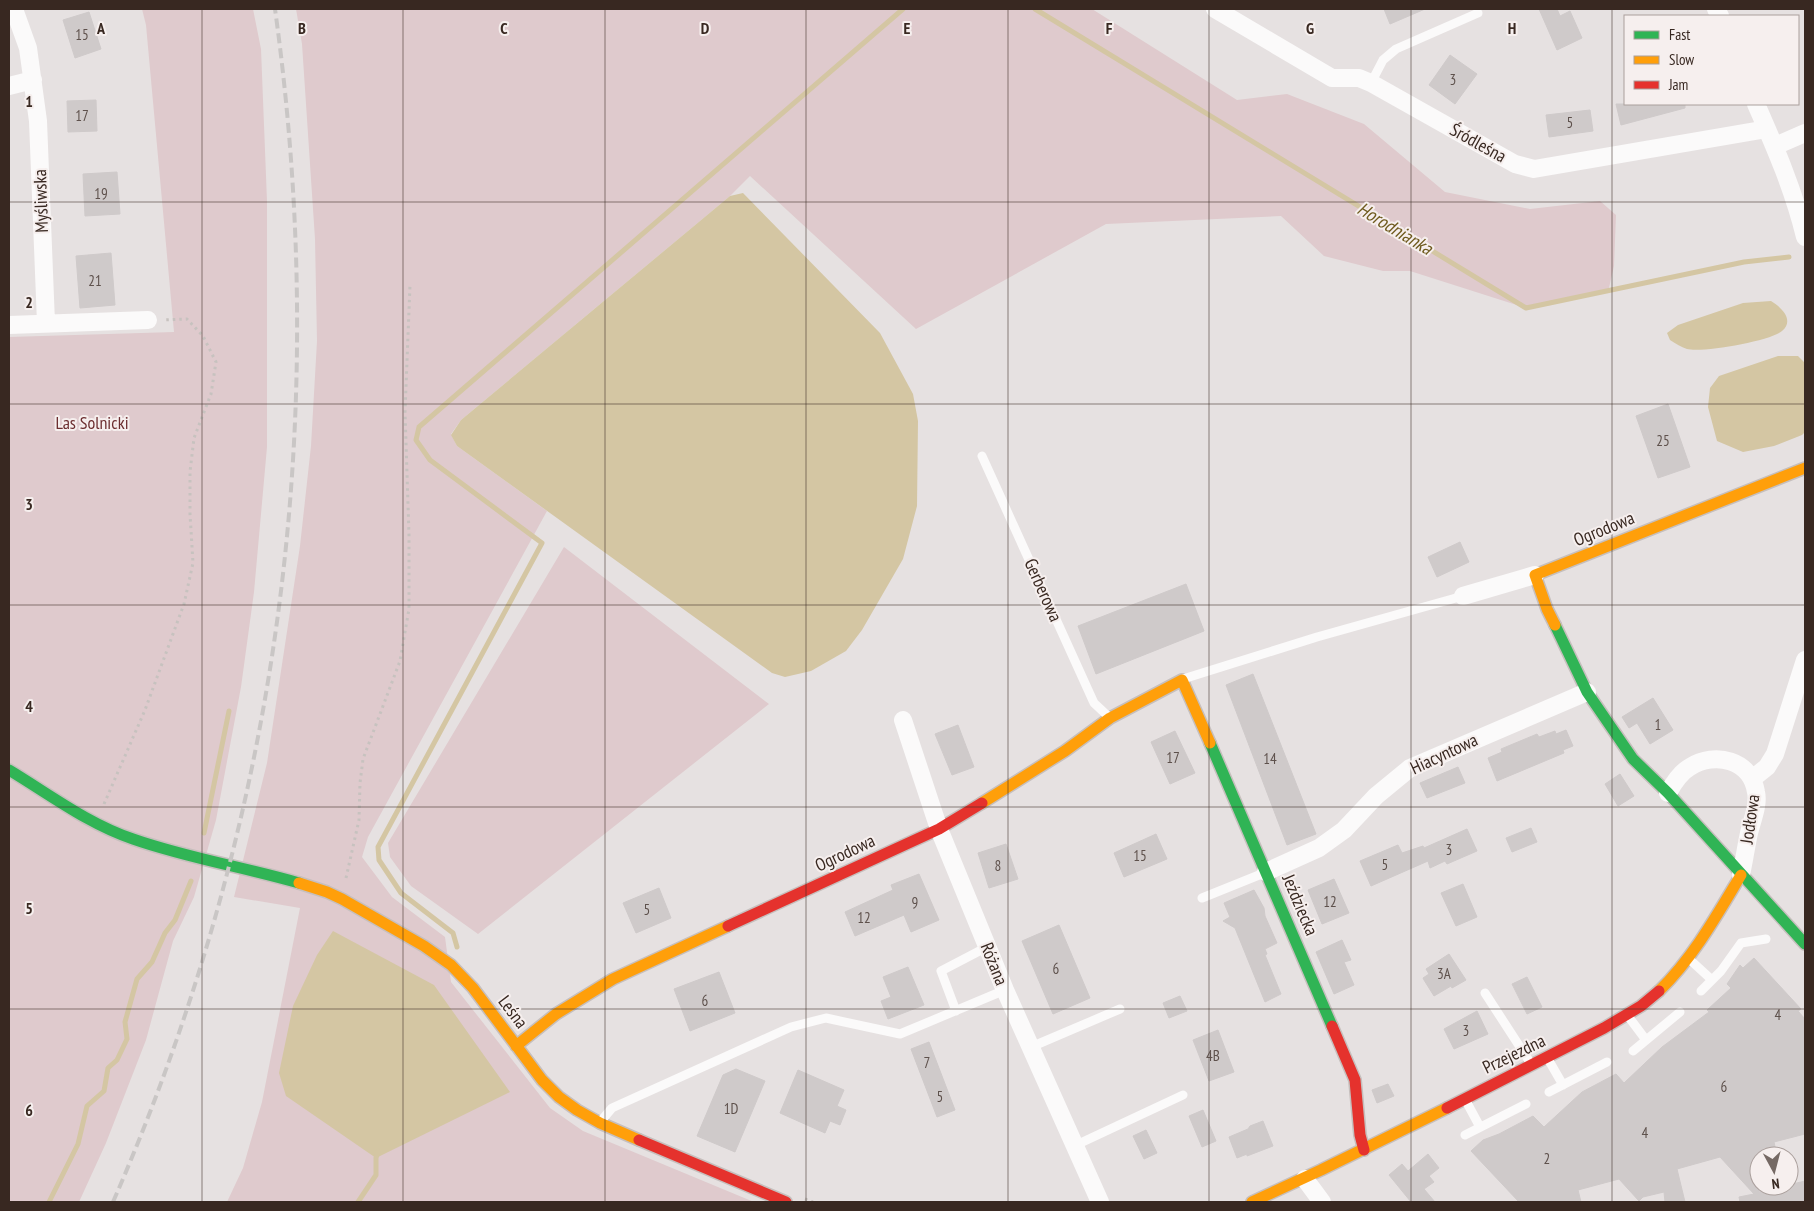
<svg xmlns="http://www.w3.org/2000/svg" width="1814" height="1211" font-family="'PT Sans Narrow',sans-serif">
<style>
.green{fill:#dfcacd}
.water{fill:#d4c6a3}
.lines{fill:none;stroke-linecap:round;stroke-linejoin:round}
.stream{stroke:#d4c6a3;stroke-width:5}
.building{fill:#cfcaca;stroke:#cfcaca}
.fast-casing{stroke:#c6bfbd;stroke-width:14}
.slow-casing{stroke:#c6bfbd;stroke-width:14}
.jam-casing{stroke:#c6bfbd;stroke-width:14}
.path{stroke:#c7c2bf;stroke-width:3;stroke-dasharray:2.5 4;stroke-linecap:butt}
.lane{stroke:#fbfafa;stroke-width:9}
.street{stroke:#fbfafa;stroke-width:18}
.fast{stroke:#30b455;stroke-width:11}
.slow{stroke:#ff9f0a;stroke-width:11}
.jam{stroke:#e5322d;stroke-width:11}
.rail{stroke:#c9c6c5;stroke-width:4;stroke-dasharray:10 5;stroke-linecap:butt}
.grid{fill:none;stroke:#382821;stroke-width:1;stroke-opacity:0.55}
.labels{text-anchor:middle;stroke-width:4;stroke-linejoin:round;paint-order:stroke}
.number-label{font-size:15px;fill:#5e514c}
.street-label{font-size:18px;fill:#382821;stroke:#f6efee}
.park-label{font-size:18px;fill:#6c2e30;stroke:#f6efee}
.water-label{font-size:19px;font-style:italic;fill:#6f5b1f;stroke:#f6efee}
.grid-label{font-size:16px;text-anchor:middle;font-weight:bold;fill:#382821;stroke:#f6efee;stroke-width:4;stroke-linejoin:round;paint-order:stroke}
</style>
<rect width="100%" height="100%" fill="#e6e1e1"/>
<path class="green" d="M142,9H253L261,49L267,201V447L254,592L241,687L216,820L194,897L173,941L146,1040L106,1143L79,1202H9V337L174,332L146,25Z
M296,9H1092L1237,100L1287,94L1364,124L1445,192L1530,209L1600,201L1616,215L1614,266L1608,292L1526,308L1410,271H1383L1324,256L1281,216L1106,224L916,329L750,176L730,196L461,420L451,434L457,446L547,511L368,837L362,857L392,897L445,937L451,982L550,1108L583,1131L754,1202H227L243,1168L262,1102L300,908L234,897L267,763L300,546L311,446L317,341L315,239L302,44Z
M564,547L769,704L478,934L411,886L390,857L388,843Z"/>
<path class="water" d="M743,193L880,333L913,394L918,421L917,506L903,559L862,630L846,651L811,671L785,677L772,673L457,446L451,435L461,420L730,196Z
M1771,301C1781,307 1795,320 1782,331C1771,341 1702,353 1687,349C1681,347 1675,343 1670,340L1667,333L1678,325L1743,303Z
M1778,356H1798L1805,363V432L1802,435L1774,446L1743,452L1717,441L1708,407L1710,388L1719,376Z
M333,931L434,985L510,1092L376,1158L286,1096L279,1073L293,1006L317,955Z"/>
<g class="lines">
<path class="stream" d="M1035,9L1526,308L1744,262L1789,257
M204,833L229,711
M457,947L453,933L401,893L379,860L378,847L542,543L430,460L416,440L419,427L903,9
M49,1202L78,1144L87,1106L104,1091L108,1068L117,1060L127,1039L125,1022L137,979L152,962L165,933L175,920L191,881
M358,1202L376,1175V1158L378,1151"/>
</g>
<path class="building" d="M1384,9H1425L1390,24Z
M1539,9H1557L1560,16L1570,11L1582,38L1557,50Z
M89,12L101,49L75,58L63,20Z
M1450,55L1477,74L1455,104L1429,85Z
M96,100L97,131L68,132L67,101Z
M1616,104H1685V108L1621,125Z
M1590,110L1593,131L1549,137L1546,115Z
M117,172L120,214L85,216L83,174Z
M111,253L115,305L80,308L76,256Z
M1668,404L1690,467L1658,478L1636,416Z
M1460,542L1469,562L1437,577L1428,557Z
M1186,584L1204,631L1096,674L1078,626Z
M1253,674L1316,834L1287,845L1226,685Z
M1653,698L1673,730L1650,744L1637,723L1629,728L1622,717Z
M958,725L974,767L952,775L935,734Z
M1566,730L1573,746L1563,750L1564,753L1497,781L1488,758L1502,752L1501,749L1537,734L1539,737L1555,731L1556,734Z
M1175,731L1195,773L1170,784L1151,742Z
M1458,767L1465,783L1427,798L1420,783Z
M1620,774L1634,796L1618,806L1605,784Z
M1531,828L1537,842L1512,852L1506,838Z
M1467,829L1477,851L1447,864L1445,861L1430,868L1428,861L1371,886L1360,861L1398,845L1402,853L1423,846L1424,848Z
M1156,834L1167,859L1124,877L1114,853Z
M1006,844L1018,879L989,888L978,853Z
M919,874L939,920L911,932L904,915L855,936L845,912L893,890L891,885Z
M1334,879L1349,913L1322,924L1308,890Z
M1463,884L1477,917L1456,926L1441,893Z
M659,888L671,918L636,933L623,903Z
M1254,890L1264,908L1265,916L1277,943L1265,949L1267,954L1265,955L1281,994L1265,1002L1235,928L1223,921L1230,917L1224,903Z
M1059,925L1090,998L1053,1014L1022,941Z
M1342,940L1351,960L1344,962L1354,985L1334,994L1316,952Z
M1449,954L1466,980L1452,988L1451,986L1434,996L1424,980L1423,978L1429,974L1426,969Z
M1754,958L1801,1009L1798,1011L1805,1019V1134L1774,1142L1777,1156H1759V1192L1805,1181V1202H1740L1739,1197L1754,1194L1720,1157L1677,1169L1685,1202H1665L1664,1192L1643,1197L1639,1201L1619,1179L1578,1190L1581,1202H1519L1471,1151L1483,1140L1499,1134L1533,1116L1544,1127L1582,1092L1616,1074L1624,1083L1662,1047L1709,1012L1707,1010L1731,988L1727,984L1740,965L1743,968Z
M908,967L924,1005L888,1019L881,1001L891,997L883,977Z
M719,972L735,1013L690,1031L674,989Z
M1527,977L1542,1007L1527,1014L1512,984Z
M1180,996L1187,1011L1169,1018L1163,1003Z
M1477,1011L1488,1034L1454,1049L1444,1029Z
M1218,1030L1234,1072L1209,1081L1193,1040Z
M929,1042L955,1110L937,1117L911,1049Z
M736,1069L765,1081L735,1152L697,1136L723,1075Z
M798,1070L844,1090L837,1106L846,1110L840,1125L830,1121L825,1133L780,1113Z
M1388,1084L1394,1096L1377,1103L1372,1090Z
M1203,1110L1216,1141L1202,1147L1189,1116Z
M1263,1121L1273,1146L1247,1156V1154L1237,1158L1229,1137L1248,1129L1250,1126Z
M1146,1130L1157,1153L1144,1159L1133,1136Z
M1428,1154L1439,1168L1429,1176L1434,1182L1424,1189L1435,1202H1411L1389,1175L1402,1164L1408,1171Z"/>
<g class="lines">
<g class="fast-casing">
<path id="fast" d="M1555,625L1587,692L1633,759L1668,793L1805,944
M1210,743L1332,1026
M9,770C49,794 88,824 133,839C187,858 244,867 299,883"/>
</g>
<g class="slow-casing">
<path id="slow" d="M1555,625L1547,609L1535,575L1805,468
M982,803L1065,751L1110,718L1182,680L1210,743
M299,883L327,892L342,899L424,946L451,965L473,988L542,1080L559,1097L577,1110L600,1123L639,1140
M1659,991C1693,958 1717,915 1741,875
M516,1046L556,1014L613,979L728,926
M1252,1202L1321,1170L1447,1108"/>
</g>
<g class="jam-casing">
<path id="jam" d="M728,926L939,829L982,803
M1332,1026L1355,1080L1360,1135L1364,1150
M1447,1108L1604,1028L1641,1006L1659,991
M639,1140L786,1202"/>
</g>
<path class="path" d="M104,804L145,710L184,604L193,563L190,514V472L194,438L211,394L216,362L203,336L187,319L163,320
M346,878L359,820L360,783L363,759L400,661L409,609V535L405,412L410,285
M805,1199L813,1202"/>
<path class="lane" d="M1371,83L1383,60L1396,49L1478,13
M982,456L1094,703L1109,717
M1183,679L1317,637L1463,596
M1202,898L1264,873
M1688,958L1712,980
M1701,991L1721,971L1741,943L1766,939
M1485,993L1531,1064
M956,1011L941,971L987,947
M1628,1016L1646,1040
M1031,1047L1120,1009
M1633,1051L1680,1012
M1548,1059L1563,1085
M1549,1092L1607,1062
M1466,1101L1480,1127
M601,1121L612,1108L791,1027L826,1018L900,1034L1005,990
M1465,1135L1526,1104
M1074,1146L1183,1095"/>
<path class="street" d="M14,9L28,48L38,121L46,323
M1215,9L1332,78H1359L1371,83L1515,164L1534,169L1767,129
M1716,9L1720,16
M9,86L33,80
M1756,104C1775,147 1794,191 1805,237
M1775,146L1805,133
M9,325L148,320
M1463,596L1535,575
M903,720L939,829L1005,990L1100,1202
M1752,779L1767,767L1775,754L1805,660
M1668,793C1673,784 1681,772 1690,767C1715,751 1751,760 1756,792C1759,805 1752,820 1749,833C1746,847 1744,861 1741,875
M1266,872L1319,848L1344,830L1376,796L1410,768L1587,692
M1305,1179L1322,1202"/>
<use href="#fast" class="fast"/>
<use href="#slow" class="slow"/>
<use href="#jam" class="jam"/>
<path class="rail" d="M113,1202C279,822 332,420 275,9"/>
</g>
<path class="grid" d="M202,9V1202M403,9V1202M605,9V1202M806,9V1202M1008,9V1202M1209,9V1202M1411,9V1202M1612,9V1202M9,202H1805M9,404H1805M9,605H1805M9,807H1805M9,1009H1805"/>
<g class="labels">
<g class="number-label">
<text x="82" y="40">15</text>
<text x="1453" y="85">3</text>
<text x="82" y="121">17</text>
<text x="1570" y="128">5</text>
<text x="101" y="199">19</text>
<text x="95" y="286">21</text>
<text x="1663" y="446">25</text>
<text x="1658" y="730">1</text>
<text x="1173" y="763">17</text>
<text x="1270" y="764">14</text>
<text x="1449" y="855">3</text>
<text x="1140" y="861">15</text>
<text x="1385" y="870">5</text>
<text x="998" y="871">8</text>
<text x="1330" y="907">12</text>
<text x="915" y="908">9</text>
<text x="647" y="915">5</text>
<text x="864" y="923">12</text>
<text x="1056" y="974">6</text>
<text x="1444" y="979">3A</text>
<text x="705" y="1006">6</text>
<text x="1778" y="1020">4</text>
<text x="1466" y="1036">3</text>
<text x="1213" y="1061">4B</text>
<text x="927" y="1068">7</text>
<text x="1724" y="1092">6</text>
<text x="940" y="1102">5</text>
<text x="731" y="1114">1D</text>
<text x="1645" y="1138">4</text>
<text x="1547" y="1164">2</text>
</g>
<g class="street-label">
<text transform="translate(1478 143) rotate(29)" y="6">Śródleśna</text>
<text transform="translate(41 201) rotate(-92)" y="6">Myśliwska</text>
<text transform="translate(1604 529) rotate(-22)" y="6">Ogrodowa</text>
<text transform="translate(1043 590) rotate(66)" y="6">Gerberowa</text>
<text transform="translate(1444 754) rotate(-25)" y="6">Hiacyntowa</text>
<text transform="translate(1750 819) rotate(-82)" y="6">Jodłowa</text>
<text transform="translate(845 853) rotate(-25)" y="6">Ogrodowa</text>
<text transform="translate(1300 905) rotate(67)" y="6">Jeździecka</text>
<text transform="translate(994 964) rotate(68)" y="6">Różana</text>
<text transform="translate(513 1012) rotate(53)" y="6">Leśna</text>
<text transform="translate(1514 1054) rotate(-26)" y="6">Przejezdna</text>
</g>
<g class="park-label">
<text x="92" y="429">Las Solnicki</text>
</g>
<g class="water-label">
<text transform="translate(1395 228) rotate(31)" y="7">Horodnianka</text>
</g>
</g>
<g class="grid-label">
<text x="101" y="34">A</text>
<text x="302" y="34">B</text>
<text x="504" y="34">C</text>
<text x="705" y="34">D</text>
<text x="907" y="34">E</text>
<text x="1109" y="34">F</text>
<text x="1310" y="34">G</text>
<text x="1512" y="34">H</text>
<text x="29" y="107">1</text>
<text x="29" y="308">2</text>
<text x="29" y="510">3</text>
<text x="29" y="712">4</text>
<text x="29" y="914">5</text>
<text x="29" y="1116">6</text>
</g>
<rect width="1814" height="1211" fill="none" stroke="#382821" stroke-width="20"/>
<rect x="1624" y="15" width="175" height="90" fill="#f6efee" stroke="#aa9f9c"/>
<rect x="1634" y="31" width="25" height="8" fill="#30b455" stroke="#aa9f9c"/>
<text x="1669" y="40" font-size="15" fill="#382821">Fast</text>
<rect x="1634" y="56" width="25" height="8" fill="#ff9f0a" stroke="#aa9f9c"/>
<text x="1669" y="65" font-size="15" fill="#382821">Slow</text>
<rect x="1634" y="81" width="25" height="8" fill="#e5322d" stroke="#aa9f9c"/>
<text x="1669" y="90" font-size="15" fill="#382821">Jam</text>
<g transform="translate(1774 1171) rotate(173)"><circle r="24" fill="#f6efee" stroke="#aa9f9c"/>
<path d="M0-4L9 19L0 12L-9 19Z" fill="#756964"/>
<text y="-8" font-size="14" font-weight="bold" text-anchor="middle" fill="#382821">N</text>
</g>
</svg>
